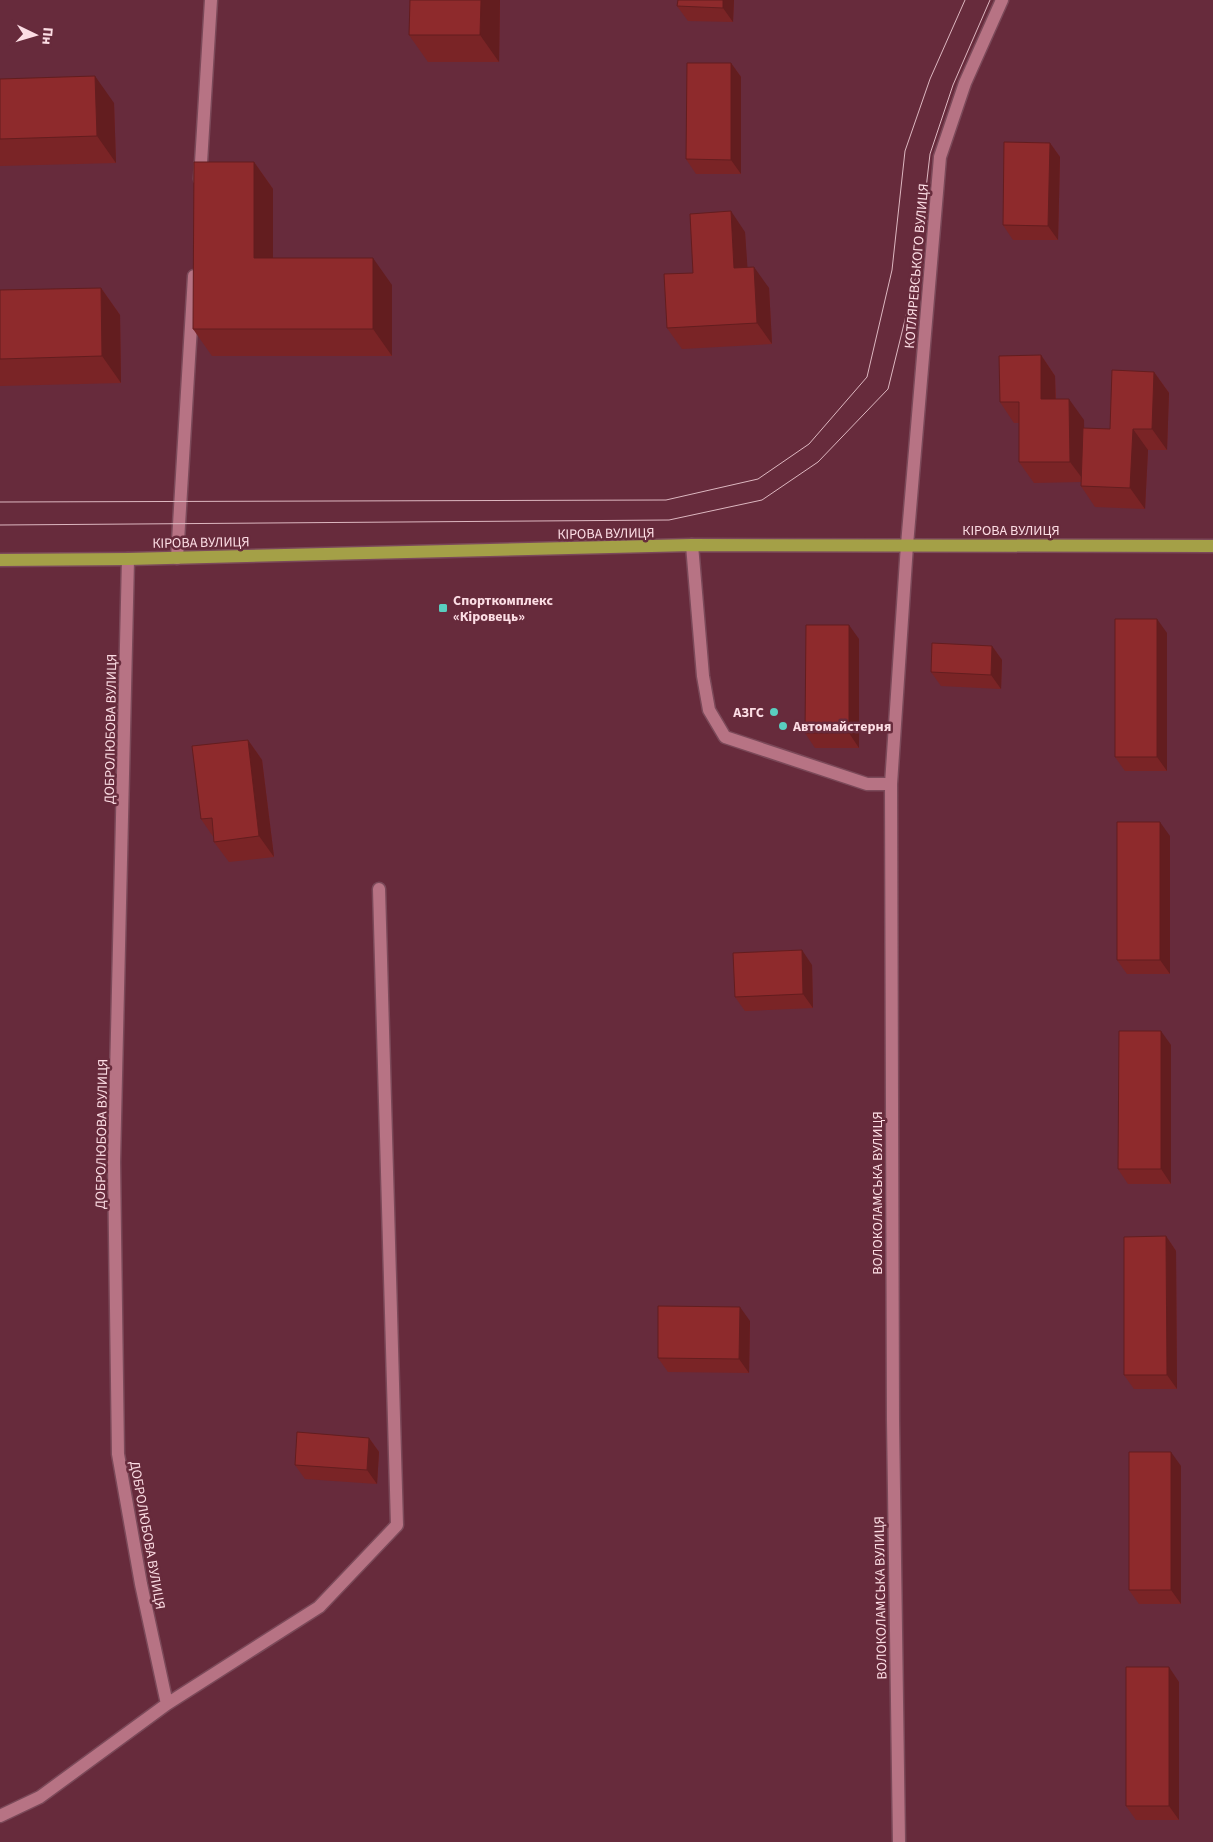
<svg xmlns="http://www.w3.org/2000/svg" width="1213" height="1842" font-family="'Source Sans 3',sans-serif">
<style>
.lines{fill:none;stroke-linecap:round;stroke-linejoin:round}
.minor-casing{stroke:#7b4959;stroke-width:15}
.major-casing{stroke:#7b4959;stroke-width:15}
.minor{stroke:#b77384;stroke-width:12}
.major{stroke:#a4a047;stroke-width:12}
.tram{stroke:#ddb7c0;stroke-width:1}
.wall{fill:#7a2426}
.shaded-wall{fill:#631d1f}
.building{fill:#8e2a2c;stroke:#631d1f}
.poi-dot{fill:#59cebf;stroke:#672b3c;stroke-width:2}
.labels{text-anchor:middle;stroke-width:5;stroke-linejoin:round;paint-order:stroke}
.street-label{font-size:14px;fill:#fcdde4;stroke:#672b3c}
.poi-label{font-size:14px;font-weight:bold;fill:#fcdde4;stroke:#672b3c;text-anchor:start}
</style>
<rect width="100%" height="100%" fill="#672b3c"/>
<g class="lines">
<g class="minor-casing">
<path id="minor" d="M200,179L211,0
M692,545L703,676L709,710L725,737L867,784H891
M177,558L194,276
M128,559L114,1162L118,1454L141,1584L167,1704
M0,1816L40,1797L167,1704L319,1607L397,1525L379,889
M899,1842L893,1420L891,784L907,545L940,157L965,83L1002,0"/>
</g>
<g class="major-casing">
<path id="major" d="M0,560L128,559L692,545L1213,546"/>
</g>
<use href="#minor" class="minor"/>
<use href="#major" class="major"/>
<path class="tram" d="M0,502L666,500L758,479L809,444L867,377L892,270L905,151L930,79L965,0
M0,525L669,520L762,500L818,462L888,389L916,275L930,154L953,85L990,0"/>
</g>
<path class="wall" d="M410,0H500L499,62H428L409,35Z
M678,0H734L733,22L688,21L677,6Z
M731,63L741,77V174H696L686,159Z
M0,79L114,103L116,163L0,166Z
M1050,143L1060,157L1058,240H1013L1003,225Z
M254,162L273,189V258L392,285V356H212L193,329Z
M745,232L747,267L769,288L772,344L682,349L667,328Z
M101,288L120,315L121,383L0,386V290Z
M1041,355L1055,376L1056,399L1084,420V428L1110,429L1154,372L1169,393L1167,450H1148L1145,509L1095,507L1081,486V482L1034,483L1019,462V423H1014L1000,402Z
M1167,633V771H1125L1115,757Z
M859,639V748H815L805,733Z
M992,646L1002,660L1001,689L941,686L931,672Z
M248,740L262,760L274,857L229,862L214,842V838L201,819Z
M1170,836V974H1127L1117,960Z
M812,965L813,1008L745,1011L735,997Z
M1171,1045V1184H1128L1118,1169Z
M1166,1236L1176,1251L1177,1389H1134L1124,1375Z
M750,1321L749,1373L668,1372L658,1358Z
M369,1438L379,1452L377,1484L305,1479L295,1465Z
M1181,1466V1604H1139L1129,1590Z
M1179,1682V1820H1136L1126,1806Z"/>
<path class="shaded-wall" d="M481,0H500L499,62L480,35Z
M723,0H734L733,22L723,8Z
M731,63L741,77V174L731,160Z
M95,76L114,103L116,163L97,136Z
M1050,143L1060,157L1058,240L1048,226Z
M254,162L273,189V285L254,258Z
M731,211L745,232L749,289L734,268Z
M373,258L392,285V356L373,329Z
M754,267L769,288L772,344L757,323Z
M101,288L120,315L121,383L102,356Z
M1041,355L1055,376L1056,420L1041,399Z
M1154,372L1169,393L1167,450L1152,429Z
M1069,399L1084,420L1085,482L1070,462Z
M1133,429L1148,450L1145,509L1130,488Z
M1157,619L1167,633V771L1157,757Z
M849,625L859,639V748L849,733Z
M992,646L1002,660L1001,689L991,675Z
M248,740L262,760L274,857L259,836Z
M1160,822L1170,836V974L1160,960Z
M802,950L812,965L813,1008L803,994Z
M1161,1031L1171,1045V1184L1161,1169Z
M1166,1236L1176,1251L1177,1389L1167,1375Z
M740,1307L750,1321L749,1373L739,1359Z
M369,1438L379,1452L377,1484L367,1470Z
M1171,1452L1181,1466V1604L1171,1590Z
M1169,1667L1179,1682V1820L1169,1806Z"/>
<path class="building" d="M410,0H481L480,35H409Z
M678,0H723V8L677,6Z
M687,63H731V160L686,159Z
M95,76L97,136L0,139V79Z
M1004,142L1050,143L1048,226L1003,225Z
M194,162H254V258H373V329H193Z
M731,211L734,268L754,267L757,323L667,328L664,274L693,273L690,214Z
M101,288L102,356L0,359V290Z
M1041,355V399H1069L1070,462H1019V402H1000L999,356Z
M1112,370L1154,372L1152,429H1133L1130,488L1081,486L1083,428L1110,429Z
M1115,619H1157V757H1115Z
M806,625H849V733H805Z
M932,643L992,646L991,675L931,672Z
M248,740L259,836L214,842L212,818L201,819L192,746Z
M1117,822H1160V960H1117Z
M802,950L803,994L735,997L733,953Z
M1119,1031H1161V1169H1118Z
M1166,1236L1167,1375H1124V1237Z
M658,1306L740,1307L739,1359L658,1358Z
M297,1432L369,1438L367,1470L295,1465Z
M1129,1452H1171V1590H1129Z
M1126,1667H1169V1806H1126Z"/>
<g class="poi-dot">
<rect x="438" y="603" width="10" height="10" rx="2.5"/>
<circle cx="774" cy="712" r="5"/>
<circle cx="783" cy="726" r="5"/>
</g>
<g class="labels">
<g class="street-label">
<text transform="translate(916 266) rotate(-85)" y="5">КОТЛЯРЕВСЬКОГО ВУЛИЦЯ</text>
<text x="1011" y="535">КІРОВА ВУЛИЦЯ</text>
<text transform="translate(606 533) rotate(-1)" y="5">КІРОВА ВУЛИЦЯ</text>
<text transform="translate(201 542) rotate(-1)" y="5">КІРОВА ВУЛИЦЯ</text>
<text transform="translate(110 729) rotate(-89)" y="5">ДОБРОЛЮБОВА ВУЛИЦЯ</text>
<text transform="translate(101 1134) rotate(-89)" y="5">ДОБРОЛЮБОВА ВУЛИЦЯ</text>
<text transform="translate(877 1193) rotate(-90)" y="5">ВОЛОКОЛАМСЬКА ВУЛИЦЯ</text>
<text transform="translate(148 1535) rotate(80)" y="5">ДОБРОЛЮБОВА ВУЛИЦЯ</text>
<text transform="translate(880 1598) rotate(-91)" y="5">ВОЛОКОЛАМСЬКА ВУЛИЦЯ</text>
</g>
<g class="poi-label">
<text x="453" y="605">Спорткомплекс<tspan x="453" dy="16">«Кіровець»</tspan></text>
<text x="764" y="717" text-anchor="end">АЗГС</text>
<text x="793" y="731">Автомайстерня</text>
</g>
</g>
<g transform="translate(35 35) rotate(95)" stroke="#672b3c" stroke-width="4" paint-order="stroke">
<path d="M0-4L9 19L0 12L-9 19Z" fill="#fcdde4"/>
<text y="-8" font-size="14" font-weight="bold" text-anchor="middle" fill="#fcdde4">Пн</text>
</g>
</svg>
